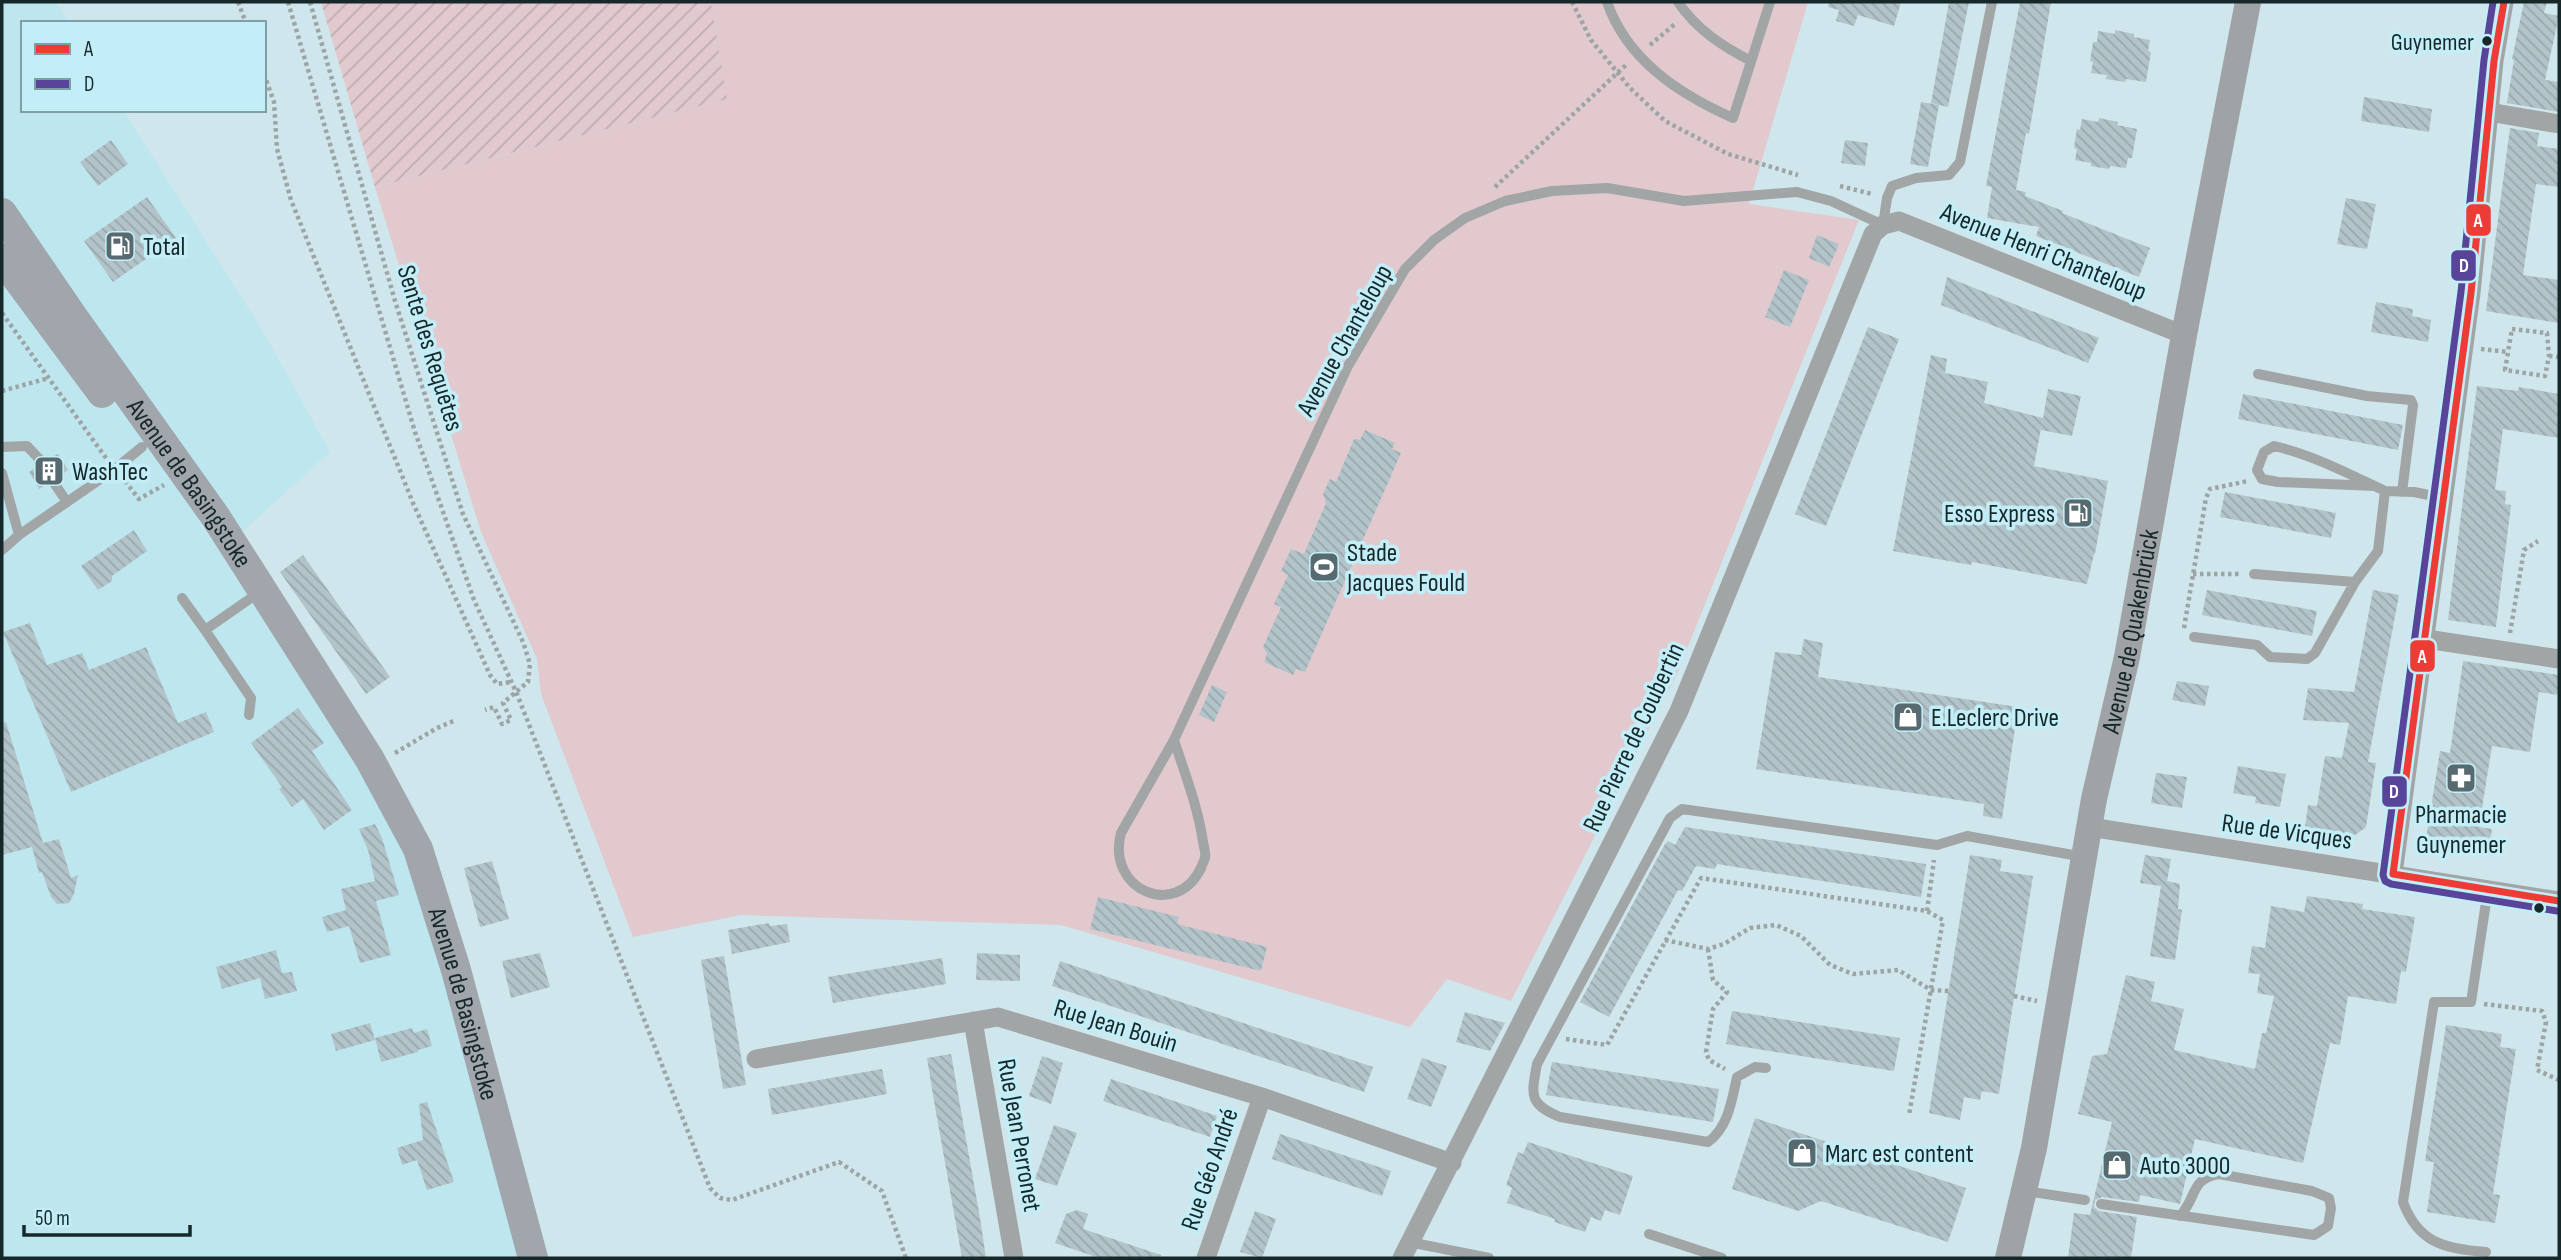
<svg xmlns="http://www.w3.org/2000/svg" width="2561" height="1260" font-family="'Sofia Sans Condensed',sans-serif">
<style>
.built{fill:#bee6ef}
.grass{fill:#e1c9ce}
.garden{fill:url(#garden-furrows)}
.building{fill:url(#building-back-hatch)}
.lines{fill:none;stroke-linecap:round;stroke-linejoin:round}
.path{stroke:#9da4a6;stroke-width:4.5;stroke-dasharray:3.5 3.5;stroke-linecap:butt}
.service{stroke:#a1a5a6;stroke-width:10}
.minor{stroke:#a1a5a6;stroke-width:19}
.secondary{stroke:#9fa3a6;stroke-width:26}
.primary{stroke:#a0a6ab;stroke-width:30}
.bus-1-casing{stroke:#c3eef8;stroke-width:12}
.bus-2-casing{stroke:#c3eef8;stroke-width:12}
.bus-1{stroke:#ed3b36;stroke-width:7}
.bus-2{stroke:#584499;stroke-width:7}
.bus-dot{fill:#17282b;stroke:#c3eef8;stroke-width:2.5}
.labels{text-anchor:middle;stroke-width:7;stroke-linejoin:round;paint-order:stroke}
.bus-label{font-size:24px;fill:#17282b;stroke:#c3eef8;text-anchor:end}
.poi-label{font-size:26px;fill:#17282b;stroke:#c3eef8;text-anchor:start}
.street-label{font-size:26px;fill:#17282b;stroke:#c3eef8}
.line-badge{stroke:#c3eef8;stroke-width:2.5}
.badge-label{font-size:19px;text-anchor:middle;font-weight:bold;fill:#fff}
</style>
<defs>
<pattern id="garden-furrows" width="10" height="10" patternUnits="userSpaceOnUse" patternTransform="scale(1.75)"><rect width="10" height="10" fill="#e1c9ce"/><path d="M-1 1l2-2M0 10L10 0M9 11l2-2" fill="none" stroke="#c0adb1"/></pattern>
<pattern id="building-back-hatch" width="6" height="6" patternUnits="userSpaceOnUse" patternTransform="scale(1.75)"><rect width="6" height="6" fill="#b2c4c9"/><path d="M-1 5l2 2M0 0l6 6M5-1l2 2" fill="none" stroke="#98a8ad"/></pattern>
</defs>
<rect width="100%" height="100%" fill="#cfe6ec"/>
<path class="built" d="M2,2H56L70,23H23V110H123L263,331L330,452L239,535L391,770L542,1258H2Z"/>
<path class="grass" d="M711,2H1808L1749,204L1859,220L1677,674L1511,1001L1447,979L1410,1027L1061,925L741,915L633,937L541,694L537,659L481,532L375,187L726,99Z"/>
<path class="garden" d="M321,2H711L727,99L375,187Z"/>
<path class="building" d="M1829,2H1901L1894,26L1858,15L1854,26L1836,21L1839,10L1828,7Z
M1949,2H1969L1948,107L1931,103Z
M2020,2H2051L2029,134L2026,133L2016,190L2026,192L2025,196L2063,211L2062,213L2150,248L2139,277L2036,236L2039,227L1987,218L1992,187L1986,186Z
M2524,2H2547L2544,13L2559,16L2545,80L2559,82V112L2507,103L2514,60L2512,59Z
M2115,30L2134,34V37L2150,40L2148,51L2151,52L2146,82L2126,79L2125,82L2106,79L2107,75L2091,73L2093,62L2090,61L2093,42H2097L2098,31L2115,34Z
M2364,97L2432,109L2429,132L2361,121Z
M1921,102L1939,105L1928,167L1910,164Z
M2099,118L2118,122L2117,125L2137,129L2132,158H2128L2126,168L2110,166L2109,169L2091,166V163L2075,160L2077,149L2074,148L2077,129L2080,130L2082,119L2098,122Z
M2510,128L2539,133L2537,146L2559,149V187L2536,184L2523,275L2559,280V323L2486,311Z
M111,140L128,164L98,186L80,162Z
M1845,140L1868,143L1865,166L1841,163Z
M147,197L176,238L113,282L84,241Z
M2346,198L2376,204L2367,249L2337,244Z
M1817,235L1839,244L1829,267L1809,258Z
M1784,270L1809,280L1790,327L1765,317Z
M1947,277L2099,338L2088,363L1941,305Z
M2376,302L2413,309L2412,316L2431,320L2428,342L2371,332Z
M1868,327L1899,339L1826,526L1795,514Z
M1931,355L1947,359L1945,373L1988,382L1984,403L2043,418L2034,466L2108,481L2095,554H2094L2087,584L1972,562L1971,565L1893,551Z
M2477,386L2518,391L2519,387L2559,394V438L2503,429L2495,490L2506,491L2505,504L2511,505L2496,627L2448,620Z
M2048,389L2081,396L2072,436L2041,430Z
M2243,394L2403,425L2398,450L2238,419Z
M1365,430L1395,443L1392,449L1401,453L1305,672L1296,669L1293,675L1264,662L1267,654L1263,647L1281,607L1274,604L1288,575L1281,571L1291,549L1304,554L1326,503L1323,494L1330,479L1336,482L1354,439L1360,440Z
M58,454L68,470L59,476L55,473L48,474L45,477L46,485L39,489L29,472L37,467L42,470L48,469L50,464L49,459Z
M2225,492L2336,513L2331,538L2220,517Z
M134,530L147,551L112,576V581L98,590L81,566Z
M303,555L390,677L366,694L280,572Z
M2207,590L2317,611L2312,636L2202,615Z
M2373,590L2399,595L2368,762L2376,763L2366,827L2355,835L2305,827L2308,805L2317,806L2325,756L2342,758L2349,723L2303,720L2308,688L2354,692Z
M30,623L47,665L82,653L89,670L146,647L178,723L206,712L214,732L71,792L3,632Z
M1804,639L1823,643L1818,677L2018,707L2002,819L1983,816L1984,804L1756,769L1775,652L1801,655Z
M2463,661L2559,675V695L2539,692L2530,752L2492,746L2479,827L2492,829L2488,855L2425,845L2440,751L2450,753Z
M2177,681L2209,686L2205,706L2172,700Z
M1212,685L1227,692L1214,722L1199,715Z
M298,708L324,743L312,751L352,810L324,830L303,799L292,807L279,789L282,787L251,743Z
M6,722L43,843L59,839L71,878L78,875L74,894L69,903L57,904L51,897L42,872L39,873L32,847L2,855V723Z
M2238,766L2286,774L2280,807L2255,803L2256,797L2233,793Z
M2156,773L2187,777L2182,808L2151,803Z
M375,824L382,838L399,895L376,901L391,955L360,963L349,926L327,932L322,917L346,910L341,889L375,881L368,850L359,829Z
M1685,827L1926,864L1921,897L1717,864L1715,869L1696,866L1682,891L1678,890L1609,1017L1580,1002L1665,844L1668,841L1675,845Z
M1970,855L2002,860L2000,871L2033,876L1999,1094L1982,1091L1980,1100L1964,1097L1960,1120L1929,1113Z
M2145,855L2171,859L2167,881L2180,884L2178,909L2182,910L2175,960L2150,956L2161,886L2140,883Z
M492,861L509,919L480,927L464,868Z
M2307,896L2363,904L2362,909L2415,917L2406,972L2401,971L2396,1004L2348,996L2340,1045L2330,1043L2303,1163L2195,1139L2180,1204L2140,1195L2139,1202L2102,1197L2095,1200L2094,1207L2099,1211L2137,1217L2131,1258H2068L2074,1213L2090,1215L2112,1122L2078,1114L2092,1056L2107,1054L2126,975L2155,982L2151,1001L2184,1009L2174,1050L2255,1069L2262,1033H2266L2274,996L2257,993L2260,974L2248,973L2252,946L2265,948L2271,906L2304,912Z
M1098,897L1179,917L1177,924L1267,947L1261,971L1090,929Z
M769,923L770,926L787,924L790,942L732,954L728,930Z
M276,950L282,973L292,972L297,991L265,999L260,978L222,989L216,967Z
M540,953L550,987L511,998L502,961Z
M977,953L1020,955V981L976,980Z
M724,956L746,1085L723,1089L701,960Z
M942,958L946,984L833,1003L828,977Z
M1060,961L1373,1067L1364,1092L1052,986Z
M1732,1011L1900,1038L1894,1071L1726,1044Z
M1465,1012L1505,1023L1490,1051L1456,1042Z
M370,1023L375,1040L336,1051L331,1034Z
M2446,1025L2502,1034L2500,1047L2516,1049L2493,1194L2500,1195L2495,1223L2427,1212L2434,1162L2425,1161Z
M412,1028L414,1033L427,1029L432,1046L418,1050V1052L381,1062L375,1038Z
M951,1054L980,1218L986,1258H962L934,1101L927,1058Z
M1042,1056L1063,1063L1051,1104L1029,1096Z
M1422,1058L1447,1066L1431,1107L1407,1099Z
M1552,1062L1719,1089L1713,1122L1546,1095Z
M882,1069L887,1094L772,1115L768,1089Z
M1111,1079L1217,1116L1210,1137L1103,1101Z
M427,1102L454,1182L427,1190L417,1160L402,1165L397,1148L423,1140L419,1104Z
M1755,1118L1966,1188L1948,1242L1821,1201L1798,1211L1732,1189Z
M1054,1125L1077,1133L1057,1186L1035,1179Z
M1280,1134L1391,1171L1382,1196L1272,1159Z
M1528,1142L1633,1176L1620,1215L1605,1210L1601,1221L1591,1217L1585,1232L1554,1222L1555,1219L1507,1203L1512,1188L1506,1185L1518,1152L1523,1154Z
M1077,1210L1088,1214L1083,1229L1161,1255L1160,1258H1099L1055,1243L1066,1214Z
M1255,1211L1276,1219L1262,1258L1240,1252Z"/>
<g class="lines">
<path class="path" d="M238,2L246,23
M288,2L415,432L474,600L517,694L710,1188L720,1198L732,1200L839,1162L882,1191L906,1258
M310,2L395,301L463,514L523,642L530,664L528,682L503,703L511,720L502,724L494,707L485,710
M1572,2L1591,40L1630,88L1665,121L1728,154L1798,175
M1650,45L1675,24
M264,74L274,102L277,149L291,200L413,503L490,675L497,684L511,682
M1840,186L1872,194
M1495,187L1627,64
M2,313L106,458
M2512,329L2547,333L2549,356L2545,376L2505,370Z
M2481,349L2508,352
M2549,356L2559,357
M2,391L49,378
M125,481L139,499L164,485
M2193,574H2239
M2184,628L2206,498L2210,489L2248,481
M2510,633L2524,550L2538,541
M395,753L437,728L456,720
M1927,911L1934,860
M1665,940L1708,949L1724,944L1750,928L1776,925L1801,936L1830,965L1853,974L1898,970L1931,990L1949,991
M1708,949L1713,980L1727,992L1713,1009L1706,1052L1709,1060L1725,1069
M2014,996L2037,1001
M2484,1004L2542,1011L2546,1022L2537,1070L2559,1080
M1566,1039L1607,1045L1701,878L1927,911L1943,920L1909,1115"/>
<path class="service" d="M1607,2C1627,60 1679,94 1733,118L1770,2
M1678,2C1697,30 1722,46 1751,61
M2258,374L2367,396L2411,400L2413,405L2402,492
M2,447L27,446L43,463
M2,473L19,535L115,469L142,447
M52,480L67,502
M2375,486L2278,482L2262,479L2257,470L2264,452L2274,446C2313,455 2349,474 2385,491
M2,550L19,535
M2254,574L2355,582
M182,598L205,630
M2194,637L2257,645L2270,657L2307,659L2315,653L2355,582L2378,551L2385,491L2414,492L2444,498
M249,715L251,698L205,630L251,598
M1174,740C1185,774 1198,807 1203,842C1204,847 1206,854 1205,858C1205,859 1201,867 1201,868C1176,920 1106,890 1121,833L1174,740L1348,366L1405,269L1434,240L1465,218L1505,201L1552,191L1607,188L1684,201L1797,192L1831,201L1883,225L1887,198L1892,186L1916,178L1949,175L1960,162L1992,2
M1766,1068L1755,1067L1737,1077C1732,1100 1728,1128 1708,1142L1560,1117C1529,1104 1531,1096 1537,1064L1670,818L1682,809L1937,845L1967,836L2084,857
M2025,1191L2085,1200
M2101,1204L2314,1235L2328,1226L2331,1208L2329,1198L2312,1191L2219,1174C2190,1179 2198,1196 2180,1216
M1649,1234L1722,1258
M1409,1242L1489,1258
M2486,1252C2445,1249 2418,1243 2403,1202L2434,1002H2471L2488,889"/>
<path class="minor" d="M2489,112L2559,124
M2426,639L2559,659
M2090,827L2559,901
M2393,874L2471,293L2494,61L2504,2
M973,1021L1014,1258
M756,1059L998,1017L1262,1097L1452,1163
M1206,1258L1262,1097
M1402,1258L1679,711L1873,234L1883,225L1899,221L2184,335"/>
<path class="secondary" id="s1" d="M2008,1258L2034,1148L2094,799L2127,657L2184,335L2248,2"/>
<g class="primary">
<path id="s2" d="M2,213L73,317L215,516L369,758L418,849L456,970L533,1258"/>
<path d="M2,258L102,393"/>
</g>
<g class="bus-1-casing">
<path id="bus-1" d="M2393,874L2471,293L2494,61L2504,2
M2393,874L2559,901"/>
</g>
<g class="bus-2-casing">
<path id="bus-2" d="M2493,2L2484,60L2461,292L2383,875L2385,881L2391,884L2557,911"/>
</g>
<use href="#bus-1" class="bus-1"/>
<use href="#bus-2" class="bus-2"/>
</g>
<defs>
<g id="fuel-square" transform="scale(1.575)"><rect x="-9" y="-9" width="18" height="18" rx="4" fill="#576a6f" stroke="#c3eef8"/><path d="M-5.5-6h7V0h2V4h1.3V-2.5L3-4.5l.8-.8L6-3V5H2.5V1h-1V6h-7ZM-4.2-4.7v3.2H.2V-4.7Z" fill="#fff"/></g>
<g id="building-square" transform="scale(1.575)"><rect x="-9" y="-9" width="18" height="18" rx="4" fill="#576a6f" stroke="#c3eef8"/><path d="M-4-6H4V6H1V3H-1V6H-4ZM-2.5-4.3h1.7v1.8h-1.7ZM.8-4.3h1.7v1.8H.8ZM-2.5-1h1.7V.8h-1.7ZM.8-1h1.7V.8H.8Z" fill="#fff"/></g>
<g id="stadium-square" transform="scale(1.575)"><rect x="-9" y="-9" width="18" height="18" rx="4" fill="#576a6f" stroke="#c3eef8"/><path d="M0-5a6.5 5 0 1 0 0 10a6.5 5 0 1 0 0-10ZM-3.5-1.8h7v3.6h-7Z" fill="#fff"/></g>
<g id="shop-square" transform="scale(1.575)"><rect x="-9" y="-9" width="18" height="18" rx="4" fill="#576a6f" stroke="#c3eef8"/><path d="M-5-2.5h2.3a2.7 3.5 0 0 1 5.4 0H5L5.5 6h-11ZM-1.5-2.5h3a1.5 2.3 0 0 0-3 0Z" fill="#fff"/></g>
<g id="pharmacy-square" transform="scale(1.575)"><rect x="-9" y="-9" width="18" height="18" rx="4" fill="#576a6f" stroke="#c3eef8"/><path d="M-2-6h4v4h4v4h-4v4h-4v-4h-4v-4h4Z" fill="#fff"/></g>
</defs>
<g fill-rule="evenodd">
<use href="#fuel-square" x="120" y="246"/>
<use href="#building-square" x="49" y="471"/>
<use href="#fuel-square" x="2078" y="513"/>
<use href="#stadium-square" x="1324" y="567"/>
<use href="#shop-square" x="1908" y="717"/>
<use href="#pharmacy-square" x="2461" y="778"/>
<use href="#shop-square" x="1802" y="1153"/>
<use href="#shop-square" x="2117" y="1165"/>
</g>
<g class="bus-dot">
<circle cx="2487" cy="41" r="6"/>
<circle cx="2539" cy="908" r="6"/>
</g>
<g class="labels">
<g class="bus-label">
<text x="2474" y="50">Guynemer</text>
</g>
<g class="poi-label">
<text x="143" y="255">Total</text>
<text x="72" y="480">WashTec</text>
<text x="2055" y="522" text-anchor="end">Esso Express</text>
<text x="1347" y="561">Stade<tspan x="1347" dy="30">Jacques Fould</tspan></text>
<text x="1931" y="726">E.Leclerc Drive</text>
<text x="2461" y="823" text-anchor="middle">Pharmacie<tspan x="2461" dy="30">Guynemer</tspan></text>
<text x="1825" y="1162">Marc est content</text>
<text x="2140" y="1174">Auto 3000</text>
</g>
<g class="street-label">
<text transform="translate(2044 251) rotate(22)" y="9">Avenue Henri Chanteloup</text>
<text transform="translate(1344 340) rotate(-61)" y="9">Avenue Chanteloup</text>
<text transform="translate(431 348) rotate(73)" y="9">Sente des Requêtes</text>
<text dy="9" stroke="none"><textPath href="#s2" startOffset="329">Avenue de Basingstoke</textPath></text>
<text dy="9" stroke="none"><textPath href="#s1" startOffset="639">Avenue de Quakenbrück</textPath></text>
<text transform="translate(1633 737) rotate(-65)" y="9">Rue Pierre de Coubertin</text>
<text transform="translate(2287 831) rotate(8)" y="9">Rue de Vicques</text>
<text dy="9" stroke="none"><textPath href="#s2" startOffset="922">Avenue de Basingstoke</textPath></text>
<text transform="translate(1116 1025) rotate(17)" y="9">Rue Jean Bouin</text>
<text transform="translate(1020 1135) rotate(80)" y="9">Rue Jean Perronet</text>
<text transform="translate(1209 1169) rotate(-71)" y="9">Rue Géo André</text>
</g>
</g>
<g class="line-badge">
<rect x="2465" y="203" width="27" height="34" rx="7" fill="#ed3b36"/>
<rect x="2450" y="249" width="27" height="33" rx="7" fill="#584499"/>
<rect x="2409" y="639" width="27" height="34" rx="7" fill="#ed3b36"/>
<rect x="2381" y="775" width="27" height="33" rx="7" fill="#584499"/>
</g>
<g class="badge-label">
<text x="2478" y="227">A</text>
<text x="2464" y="272">D</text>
<text x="2422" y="663">A</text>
<text x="2394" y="798">D</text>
</g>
<rect width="2561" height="1260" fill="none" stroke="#17282b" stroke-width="7"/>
<rect x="21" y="21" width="245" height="91" fill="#c3eef8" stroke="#7e9fa6" stroke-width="2"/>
<rect x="35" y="44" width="35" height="10" fill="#ed3b36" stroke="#7e9fa6" stroke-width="2"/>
<text x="84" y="56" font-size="21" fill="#17282b">A</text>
<rect x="35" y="79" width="35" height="10" fill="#584499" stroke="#7e9fa6" stroke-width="2"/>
<text x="84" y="91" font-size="21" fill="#17282b">D</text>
<path d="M24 1225v10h166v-10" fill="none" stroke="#17282b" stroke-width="3.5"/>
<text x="35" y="1225" font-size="21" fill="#17282b" stroke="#c3eef8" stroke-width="5" paint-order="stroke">50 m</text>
</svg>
